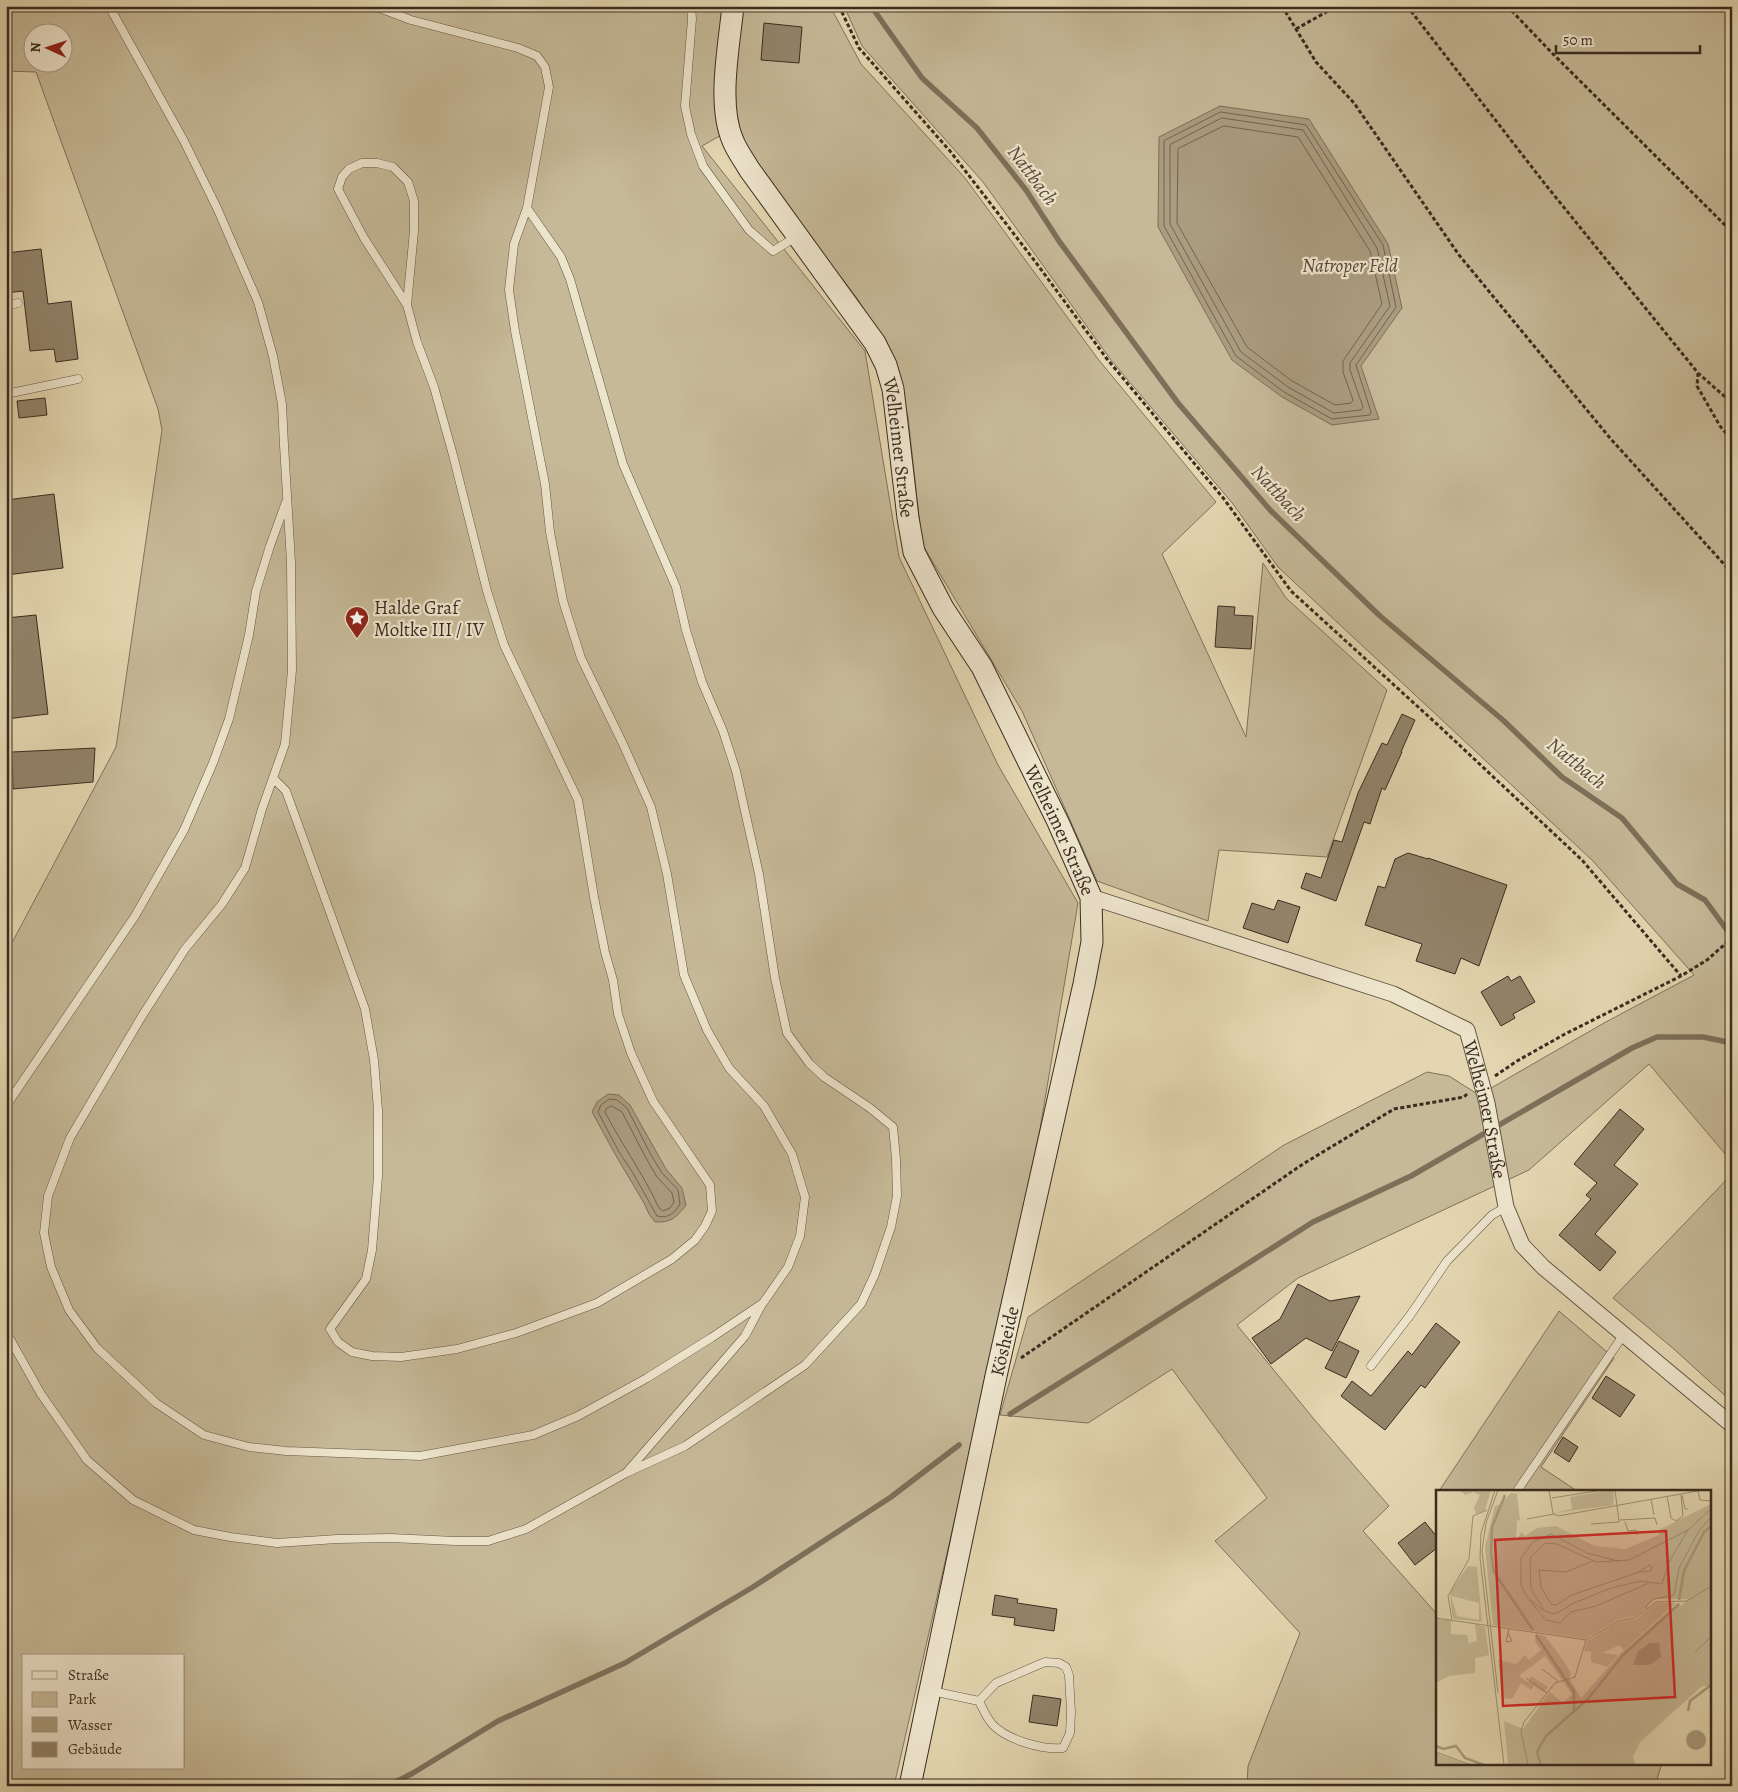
<svg xmlns="http://www.w3.org/2000/svg" width="1738" height="1792" font-family="Alegreya,serif">
<style>
.green{fill:#c6b998;stroke:#80725c;fill-rule:evenodd}
.water{fill:#aa9c7f;stroke:#7d6f59}
.lines{fill:none;stroke-linecap:round;stroke-linejoin:round}
.shore{stroke:#726450;stroke-width:1}
.stream{stroke:#7d6f59;stroke-width:5.5}
.building{fill:#92846b;stroke:#3a2c20}
.lane-casing{stroke:#645644;stroke-width:9}
.street-casing{stroke:#645644;stroke-width:17}
.secondary-casing{stroke:#3a2c20;stroke-width:23}
.path{stroke:#3a2c20;stroke-width:3;stroke-dasharray:4 2.5;stroke-linecap:butt}
.lane{stroke:#ede4cc;stroke-width:8}
.street{stroke:#ede4cc;stroke-width:15}
.secondary{stroke:#ede4cc;stroke-width:21}
.labels{text-anchor:middle;stroke-width:4.5;stroke-linejoin:round;paint-order:stroke}
.park-label{font-size:19px;font-style:italic;fill:#564838;stroke:#ede4cc}
.street-label{font-size:19px;fill:#3a2c20;stroke:#ede4cc}
.poi-label{font-size:19px;fill:#3a2c20;stroke:#ede4cc;text-anchor:start}
.water-label{font-size:20px;font-style:italic;fill:#564838;stroke:#ede4cc}
.inset-river{fill:none;stroke:#aa9c7f;stroke-width:2.5}
.inset-road{fill:none;stroke:#9f9276;stroke-width:1}
.view{fill:#d62828;fill-opacity:0.15;stroke:#d62828;stroke-width:2.5}
.inset-edge{fill:none;stroke:#3a2c20;stroke-width:2.5}
</style>
<rect width="100%" height="100%" fill="#e3d6b0"/>
<filter id="stains"><feTurbulence type="fractalNoise" baseFrequency=".004" numOctaves="4"/><feColorMatrix values="0 0 0 0 .2 0 0 0 0 .09 0 0 0 0 .02 0 0 0 .5 -.17"/></filter>
<radialGradient id="worn" r=".72"><stop offset=".6" stop-color="#630" stop-opacity="0"/><stop offset="1" stop-color="#630" stop-opacity=".3"/></radialGradient>
<path class="green" d="M6,6H722L717,89L723,134L702,146L865,351L899,557L998,765L1078,903L1040,1129L979,1413L894,1786H6V1566H9L6,1546V954L116,747L162,430L158,409L36,72L6,71ZM32,32H62V62H32ZM24,1656H184V1768H24Z
M742,6H830L861,64L965,178L1098,359L1216,502L1162,554L1246,737L1263,563L1286,598L1387,690L1327,857L1219,850L1208,921L1097,881L1022,711L922,544L908,417L894,358L857,298L760,172L743,142L737,117L733,95Z
M844,6H1732V1162L1649,1064L1529,1170L1298,1278L1237,1325L1313,1418L1389,1506L1363,1531L1435,1612L1437,1610V1763H1662L1655,1786H1247L1248,1766L1300,1633L1215,1541L1267,1498L1172,1369L1088,1423L1000,1415L1028,1317L1284,1145L1427,1072L1449,1076L1479,1095L1604,1023L1694,975L1593,861L1278,567L1233,504L1111,360L983,182L862,46Z
M1732,1174V1402L1675,1350L1613,1298Z
M1559,1311L1614,1358L1541,1467L1577,1491H1439Z"/>
<path class="water" d="M1220,106L1309,119L1388,244L1402,308L1361,366L1379,419L1332,425L1282,397L1232,360L1158,227L1159,137Z
M608,1094L619,1095L630,1105L666,1169L682,1188L686,1205C677,1217 671,1223 655,1222L649,1214L644,1203L615,1154L592,1112L597,1102Z"/>
<g class="lines">
<path class="shore" d="M1221,112L1306,125L1383,245L1396,307L1356,365L1371,412L1370,415L1332,419L1284,392L1236,356L1164,226V141Z
M1222,118L1303,130L1377,248L1390,306L1350,363V370L1363,407L1361,410L1334,413L1288,387L1241,352L1170,224V145Z
M1224,126L1298,137L1370,251L1382,304L1343,361V372L1353,400L1351,403L1335,405L1292,381L1247,347L1177,223L1178,149Z
M610,1099L617,1100L627,1108L651,1155L662,1173L678,1190L680,1204C675,1213 668,1219 657,1216L633,1173L619,1152L598,1112L601,1105Z
M612,1106L622,1112L646,1158L657,1177L672,1193L674,1202L670,1208L663,1211L659,1208C644,1175 622,1145 605,1112L606,1109Z"/>
<path class="stream" d="M871,6L922,78L977,128L1026,190L1059,241L1178,403L1271,511L1380,616L1504,721L1562,777L1622,818L1677,884L1705,900L1732,937
M1010,1414L1112,1350L1313,1222L1411,1176L1632,1048L1657,1037H1703L1732,1043
M388,1786L413,1773L498,1721L625,1663L753,1587L891,1497L959,1445"/>
</g>
<path class="building" d="M764,23L802,27L799,63L761,60Z
M41,249L48,304L71,301L78,359L56,362L54,349L30,351L23,291L6,293V253Z
M45,398L47,415L19,418L17,401Z
M54,494L63,568L6,575V500Z
M1218,606L1235,607L1234,615L1253,616L1251,649L1215,647Z
M36,615L48,714L6,719V618Z
M1402,714L1415,720L1401,752H1402L1385,790L1382,788L1370,824L1364,822L1336,901L1301,888L1306,873L1321,878L1334,840L1342,842L1358,793L1382,743L1387,745Z
M95,748L93,782L13,789L12,752Z
M1408,853L1428,859V858L1507,885L1479,966L1461,958L1455,974L1416,961L1422,944L1365,925L1378,886L1385,888L1395,859Z
M1278,900L1300,907L1288,943L1243,928L1252,903L1274,910Z
M1508,976L1511,981L1520,976L1535,1002L1513,1014L1515,1018L1501,1026L1481,992Z
M1620,1109L1644,1129L1614,1165L1638,1184L1595,1234L1616,1252L1600,1271L1559,1235L1591,1199L1586,1195L1597,1183L1574,1164Z
M1298,1284L1330,1301L1360,1296L1332,1351L1306,1338L1271,1364L1252,1338L1280,1319Z
M1436,1323L1460,1342L1425,1388L1421,1385L1385,1430L1341,1396L1352,1381L1371,1396L1408,1351L1412,1355Z
M1339,1341L1359,1351L1346,1378L1325,1368Z
M1606,1376L1635,1395L1620,1417L1592,1398Z
M1563,1437L1578,1447L1569,1462L1554,1452Z
M1425,1522L1437,1537V1548L1415,1565L1398,1543Z
M995,1595L1018,1599L1017,1603L1057,1609L1054,1631L1014,1625L1015,1618L992,1615Z
M1033,1695L1061,1699L1057,1726L1029,1722Z"/>
<g class="lines">
<g class="lane-casing">
<path id="lane" d="M109,6L184,141L217,208L258,302L273,356L282,404L284,445L291,562L292,670L285,744L262,809L245,868L222,904L185,949L142,1016L70,1138L48,1196L44,1233L51,1267L69,1310L97,1348L156,1403L204,1435L249,1447L286,1451L420,1456L533,1435L578,1416L647,1378L711,1338L763,1303L788,1267L800,1236L805,1197L792,1154L764,1106L729,1068L707,1030L684,975L667,874L651,807L623,744L581,658L563,601L550,532L545,484L515,331L509,290L514,244L527,208L549,87L545,67L537,56L518,48L411,20L374,6
M691,6L692,19L685,106L691,134L703,166L749,230L773,251L796,237
M527,208L561,257L570,279L623,464L676,587L686,630L702,682L723,731L736,771L759,874L775,978L787,1033L809,1063L824,1077L870,1108L893,1127L896,1159L897,1196L891,1227L875,1274L861,1304L805,1365L685,1446L626,1473
M6,306L18,303
M6,394L78,379
M273,778L286,791L365,1009L374,1060L378,1110V1176L372,1250L366,1279L330,1329L338,1342L352,1352L372,1356L401,1357L457,1349L516,1333L597,1303L672,1259L695,1240L705,1226L712,1211L710,1185L653,1101L631,1053L618,1014L613,980L605,952L594,897L578,800L504,645L487,591L453,455L434,387L417,342L407,305L414,231V201L408,182L393,167L377,163H362L349,169L342,177L338,189L364,238L407,305
M6,1106L135,916L184,830L213,763L229,719L249,635L256,591L270,546L286,502
M6,1332L41,1394L87,1460L133,1500L194,1530L230,1537L277,1543L337,1539L391,1538L455,1541H488L526,1529L626,1473L745,1336L761,1306
M1371,1366L1411,1314L1447,1261L1492,1215L1506,1207
M1517,1491L1624,1334
M932,1691L979,1701C983,1709 987,1719 993,1725C1008,1740 1042,1750 1063,1748L1070,1733L1071,1712L1069,1675L1066,1667L1059,1663L1045,1662L996,1683L979,1701"/>
</g>
<g class="street-casing">
<g id="street">
<path id="s1" d="M1091,897L1393,994L1467,1030L1487,1103L1506,1207L1522,1245L1543,1267L1732,1425"/>
</g>
</g>
<g class="secondary-casing">
<g id="secondary">
<path id="s2" d="M733,6C729,46 717,105 733,141C737,151 744,160 749,169L875,343L886,365L893,389L908,518L914,552L943,608L982,667L1058,822L1091,897L1092,942L1084,984L996,1376L910,1786"/>
</g>
</g>
<path class="path" d="M839,6L859,48L950,151L1034,260L1107,359L1224,499L1291,591L1439,726L1582,860L1681,976
M1282,6L1316,62L1354,103L1459,255L1610,438L1732,573
M1407,6L1545,184L1698,373L1732,403
M1507,6L1552,53L1732,232
M1296,29L1337,6
M1698,373L1697,386L1720,426L1732,440
M1495,1076L1517,1061L1565,1034L1681,976L1707,960L1732,938
M1021,1358L1303,1164L1394,1109L1464,1097L1467,1094"/>
<use href="#lane" class="lane"/>
<use href="#street" class="street"/>
<use href="#secondary" class="secondary"/>
</g>
<defs>
<g id="sight-pin" transform="scale(1.25)"><path d="M0 17L-7.5 6A9.5 9.5 0 1 1 7.5 6Z" fill="#8f2418" stroke="#ede4cc"/><path d="M0-6L1.8-2.2L6-1.7L2.9 1.2L3.7 5.4L0 3.3L-3.7 5.4L-2.9 1.2L-6-1.7L-1.8-2.2Z" fill="#fff"/></g>
</defs>
<g fill-rule="evenodd">
<use href="#sight-pin" x="357" y="618"/>
</g>
<g class="labels">
<g class="park-label">
<text x="1350" y="272">Natroper Feld</text>
</g>
<g class="street-label">
<text dy="7" stroke="none"><textPath href="#s2" startOffset="492">Welheimer Straße</textPath></text>
<text dy="7" stroke="none"><textPath href="#s2" startOffset="912">Welheimer Straße</textPath></text>
<text dy="7" stroke="none"><textPath href="#s1" startOffset="481">Welheimer Straße</textPath></text>
<text transform="translate(1004 1341) rotate(-77)" y="7">Kösheide</text>
</g>
<g class="poi-label">
<text x="374" y="614">Halde Graf<tspan x="374" dy="22">Moltke III / IV</tspan></text>
</g>
<g class="water-label">
<text transform="translate(1033 175) rotate(53)" y="7">Nattbach</text>
<text transform="translate(1279 493) rotate(47)" y="7">Nattbach</text>
<text transform="translate(1577 763) rotate(39)" y="7">Nattbach</text>
</g>
</g>
<g transform="translate(1436 1490)">
<rect width="275" height="275" fill="#e3d6b0"/>
<path d="M23,0H55L49,20L40,24L38,18L44,5L37,2L29,5ZM174,0L178,2L177,15L118,23L136,19L134,7ZM75,3L81,4L84,30L81,31L80,50L86,42L89,46L101,38L120,36L159,56L189,59L223,45V40L275,14V196H266L204,252L197,267L200,275H72L68,231L87,239L114,202L127,213L136,204L109,166L83,186L92,192L95,186L112,197L108,202L98,196L95,200L85,193L76,209L67,208L62,170L80,174L89,165L93,170L105,160L99,152L100,144L109,146L127,170L135,183L133,188L145,208L182,166L242,113L245,116L252,109H219L201,126L181,130L149,149L57,135L49,57L59,16L65,14ZM32,76L41,77L46,132L18,129L16,124L14,102ZM15,106L43,113V130L21,126ZM220,113H240L188,160L183,155L167,163L182,165L171,177L155,172V162L148,161L151,151L182,132L200,129ZM0,129L15,130V144L31,145L33,153L41,151L39,134L49,137L53,165L39,168V183L13,186L0,193ZM0,263L33,275H0Z" fill="#c6b998" fill-rule="evenodd"/>
<path d="M214,153H223L225,167L213,175H197L202,161ZM250 250a10 10 0 1 1 20 0a10 10 0 1 1-20 0Z" fill="#aa9c7f"/>
<path class="inset-river" d="M69,5L56,37L55,63L58,82L97,140M243,110L248,81L268,42L275,36M100,145L138,202V220M252,221L254,211L275,195M0,256L7,259L20,256L29,268L48,275M105,275L101,262L110,246L152,209L187,165L243,114"/>
<path class="inset-road" d="M59,0L45,43L44,68L68,275M62,0L50,33L46,61L62,203M113,0L117,23L122,26L267,0M262,1L264,10L275,11M246,5L249,19H252M231,6L235,28L240,31L247,26L245,5M116,8L166,0M215,9L218,25M91,29L118,24M184,30L219,28L221,35M189,32L192,41L200,40L201,45M155,34L183,32L179,0M252,40L233,72L226,94L205,91L175,98L140,112L119,124L109,121L95,99L94,68L109,53L121,54L160,72L193,70L252,40L275,19M157,71L130,82L103,80L105,97L115,114L120,115L136,105L203,82L215,81L216,77L213,75L203,82M93,110L110,130L124,133L135,122L160,116L213,93M211,119L210,116L218,109L238,105L243,78L263,41L275,27M107,120L92,108L85,96V68L97,52L115,44L151,63L182,71M0,128L150,150L182,131L199,128L220,112L251,111L275,96M16,130L12,106L33,69L37,26L51,20M72,143L76,151L70,152L73,139M259,162L275,147M106,179L122,191M90,188L111,203M0,262L35,275M92,275L85,241L88,232L119,193L139,187L150,150"/>
<path class="view" d="M230,41L239,207L67,216L59,50Z"/>
<rect width="275" height="275" class="inset-edge"/>
</g>
<rect width="1738" height="1792" fill="none" stroke="#e3d6b0" stroke-width="25"/>
<rect x="8" y="8" width="1723" height="1777" fill="none" stroke="#3a2c20" stroke-width="2.5"/>
<rect x="12" y="12" width="1713" height="1767" fill="none" stroke="#3a2c20"/>
<rect x="22" y="1654" width="162" height="115" fill="#ede4cc" stroke="#a59a87"/>
<rect x="32" y="1671" width="25" height="8" fill="#ede4cc" stroke="#a59a87"/>
<text x="68" y="1680" font-size="15" fill="#3a2c20">Straße</text>
<rect x="32" y="1692" width="25" height="15" fill="#c6b998" stroke="#a59a87"/>
<text x="68" y="1704" font-size="15" fill="#3a2c20">Park</text>
<rect x="32" y="1717" width="25" height="15" fill="#aa9c7f" stroke="#a59a87"/>
<text x="68" y="1730" font-size="15" fill="#3a2c20">Wasser</text>
<rect x="32" y="1742" width="25" height="15" fill="#92846b" stroke="#a59a87"/>
<text x="68" y="1754" font-size="15" fill="#3a2c20">Gebäude</text>
<g transform="translate(48 48) rotate(273)"><circle r="24" fill="#ede4cc" stroke="#a59a87"/>
<path d="M0-4L9 19L0 12L-9 19Z" fill="#8f2418"/>
<text y="-8" font-size="14" font-weight="bold" text-anchor="middle" fill="#3a2c20">N</text>
</g>
<path d="M1556 45v8h144v-8" fill="none" stroke="#3a2c20" stroke-width="2.5"/>
<text x="1563" y="45" font-size="15" fill="#3a2c20" stroke="#ede4cc" stroke-width="4" paint-order="stroke">50 m</text>
<rect width="100%" height="100%" filter="url(#stains)"/>
<rect width="100%" height="100%" fill="url(#worn)"/>
</svg>
